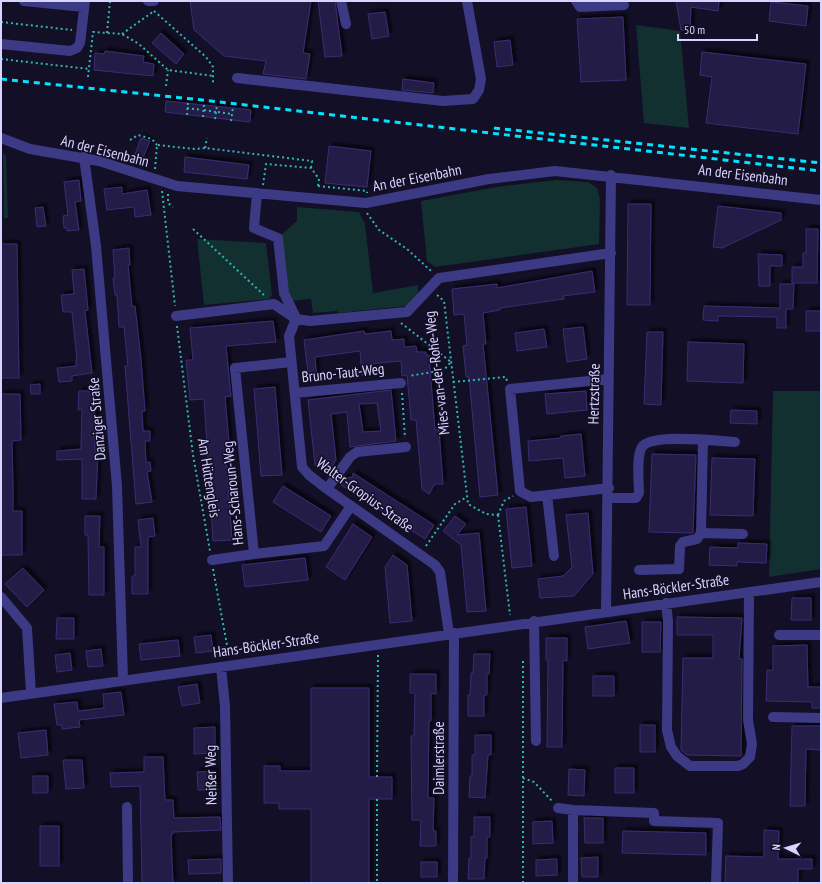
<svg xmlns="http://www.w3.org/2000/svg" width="822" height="884" font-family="'PT Sans Narrow',sans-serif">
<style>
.green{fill:#12302f}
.building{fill:#241b47;stroke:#3b2d73;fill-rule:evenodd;filter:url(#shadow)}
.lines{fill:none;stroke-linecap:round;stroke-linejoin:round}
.path{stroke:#2fb8b0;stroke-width:2;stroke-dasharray:2 3;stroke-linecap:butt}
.minor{stroke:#3d3a85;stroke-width:10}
.rail{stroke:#00e5ff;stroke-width:3;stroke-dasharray:6 5;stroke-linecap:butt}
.labels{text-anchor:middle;stroke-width:3;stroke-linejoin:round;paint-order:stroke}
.street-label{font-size:15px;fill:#d9d4ff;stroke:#130f26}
</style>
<defs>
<filter id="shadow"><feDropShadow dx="3.5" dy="-3.5" stdDeviation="1" flood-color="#0009"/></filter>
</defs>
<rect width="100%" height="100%" fill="#130f26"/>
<path class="green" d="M636,25L680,31L689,128L644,123Z
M3,153L6,155L8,218H4Z
M556,180L588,182L597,188L600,199L599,244L435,267L427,261L421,201L496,187Z
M297,207L359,212L365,224L373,293L418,285V293L407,306L338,313L337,311L313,313L311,299L290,301L280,236L297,221Z
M197,239L266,243L272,295L269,299L204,305Z
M773,391H821V569L769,577Z"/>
<path class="building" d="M190,1H311L303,53L310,54L306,79L263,74L266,61L224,56L194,30Z
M318,1H335L342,56L325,57Z
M676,1H717L719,2L718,11L691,7L690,31L681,30Z
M771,2L808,6L806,26L769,21Z
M385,12L389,36L372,39L368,14Z
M623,17L626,80L581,82L577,19Z
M161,33L184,54L176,64L152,43Z
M510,40L513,65L497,67L494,42Z
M105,51L144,56L143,62L154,64L153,76L94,70L95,53L104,54Z
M702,52L806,64L798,134L706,123L712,77L700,75Z
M403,79L434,83L433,93L402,90Z
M166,101L251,110L250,122L165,112Z
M141,138L150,141L142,160L134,157Z
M329,146L371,151L367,187L325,183Z
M185,157L249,165L247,179L184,172Z
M79,180L81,201L75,202L79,230L67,231V228H64L63,216L68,215L64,182Z
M122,187V194L147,190L151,215L135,217L134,207L107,210L104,189Z
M628,204H651L650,305H627Z
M718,206L781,213V220L722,248L713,247Z
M43,207L46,226L37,227L35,208Z
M806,229H818L817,283H792V267H803V253H806Z
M1,244H17L19,378H1Z
M129,248L130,265H128L132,307L135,306L141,359L145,411H142L143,431H150V441H145L146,463L150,462L151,471L147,472L152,502L136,504L125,366H128L124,327H119L117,295H115L113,278H115L113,250Z
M758,254L782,255V266H770V286H759Z
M84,269L88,310L85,311L92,373L72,376V381L59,382L57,368L76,366V359H77L72,312H63L61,295L74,294L72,270Z
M592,271L595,292L563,296L564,299L500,308V310L483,313L486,344H483L498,495L480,497L469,377H466L463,346L467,345L464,314L454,315L452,289L497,284V288Z
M780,284H794L793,309H786V328H777V318L775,317L718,316V321L703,320L704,306L780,308Z
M806,311H821V331H806Z
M273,321L276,342L226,346L231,396L225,397L230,454H226L232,540L213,541L204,399L190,400L188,379L186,360H193L190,328Z
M583,327L587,359L567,362L563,329Z
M544,329L547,347L517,351L515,333Z
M364,331L365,334L391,331L392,340L404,339V347L416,346L417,352H426V355H429L435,430H439L443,484H435L429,494L422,489L416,420H411L407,375L402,376L401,361L369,364L370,374L362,375L360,351L315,357L317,380L309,381L304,340Z
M647,332H663L661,405L644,404Z
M688,342L744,344L743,383L687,381Z
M40,384V394H31L30,385Z
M275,387L282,475L261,476L254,389Z
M391,390L396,441L350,447L347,412L331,414L336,460L328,473L315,465L308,400ZM377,403L381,431L363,432L359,404Z
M79,391H94L95,452H98L96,499H82V459L57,460V451L81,449L82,409L78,410Z
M586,391L587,410L547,414L545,394Z
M1,394H20L21,440L12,441L13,489V511H22V555H1Z
M731,410L757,411V424L730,423Z
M581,434L585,476L565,478L563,458L529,461L528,441L561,438V436Z
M652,454L696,455L693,533L649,532Z
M712,458L755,459L753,516L710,515Z
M353,473L434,525L425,539L341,485L345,478L353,477Z
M283,486L331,516L321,532L273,502Z
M526,507L532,566L512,568L506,509Z
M588,513L593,574L574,596L540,598L538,579L563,576L572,567L566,515Z
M85,516H100L99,547H104V595H89L88,535H85Z
M455,516L466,524L457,535L479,533L486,611L467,612L461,545L443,531Z
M153,518L155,536L148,537V594H132V576H135V547H141L138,520Z
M353,524L372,537L345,580L326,567Z
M738,543L767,544L766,563L737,562V566L709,565L710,547L738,548Z
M393,555L407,565L412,621L390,623L385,567Z
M305,558L308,580L245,587L242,565Z
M23,568L44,590L27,607L5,584Z
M792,598H811V620H791Z
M677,617L742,618L739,659H742L741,756L687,755L681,750L683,658H713V635H677Z
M57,618H74V639H56Z
M626,621L630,643L588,649L585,627Z
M642,622H661L660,652H642Z
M211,635L213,651L196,653L194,637Z
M546,638H567V661L563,660L562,747H547L548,660H546Z
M178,640L180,656L141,660L139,644Z
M807,645L808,687H821V708H812V702L766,701L767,670H773V646Z
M101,649L103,666L88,667L86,651Z
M70,653L72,670L57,672L55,655Z
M474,654H490L489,674H487V695H484V716H468V695H470L471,673H473Z
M410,674H436V694L431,693V721H429L428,798H434L433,831H436V846H420L421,820H412L411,736H414L415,693H410Z
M593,676H614V696H593Z
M197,684L200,703L182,706L178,687Z
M311,688H369V777H392V799H369V883H311V809H279V803H264V766H280V771H311Z
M121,692L124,715L79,720L80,727L62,729V725H57L54,704L77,702L78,711L104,708L103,694Z
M640,725H655V752H640Z
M792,726H821V750L806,749L805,806H790Z
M215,727V753L194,754V728Z
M46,730L48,755L21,758L18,733Z
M475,735H491V755H488L485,798L469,797L470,776H472V755H475Z
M144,757H163L165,800H173L174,818L220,817L221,830L173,832V834H171L173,883H142L140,786L111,787L110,773L144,772Z
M63,760H82L84,788L66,789Z
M615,768H634V793H615Z
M569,769L585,770L584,796L568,795Z
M215,771V790H198L197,772Z
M33,776H48V793H33Z
M474,817H490V837H487V858H485L484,879H468L469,858H471V837H474Z
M584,818H603V843H585Z
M552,821L553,843L533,844V822Z
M40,826H59V866H40Z
M764,830L779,831L778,859H812V869H798V883H725L726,856L764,857Z
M623,831L706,833V855L622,853Z
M598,857V877H582L581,858Z
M221,859V873L189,874L188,860Z
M557,859V875L536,876V860Z
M421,862H437V877H421Z"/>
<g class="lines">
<path class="path" d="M154,11L206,57L213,67V84
M1,22L72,30
M107,33L110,1
M122,34L154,11
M1,59L89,69
M88,77L93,32L122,34L139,44L168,70L214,76
M166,86L168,70
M187,108L202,110
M204,110L216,112
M218,112L232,114
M187,115L188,102
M203,117L204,104
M215,119L217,105
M231,121L233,107
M130,140L138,135L152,139L157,145
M205,148L207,138
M155,169L157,145L195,149L205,148L312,161L311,168
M263,185L266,164L311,168L319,179L318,186
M318,186L367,191V193
M162,191L175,306
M168,194V203L173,207
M367,213L379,230L407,249L431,271
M193,229L264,295
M437,295L444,301L468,504L486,514L498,515
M401,323L451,362L444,370L409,376
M177,326L193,455L210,551
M453,382L506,377L507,381
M402,393L405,438
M498,515L510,615
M498,515L504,501L513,496
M426,546L455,504L467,497
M213,569L229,656
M377,777L378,654
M523,778L534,782L552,801
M377,799V883
M523,883V660"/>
<path class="minor" d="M24,1L84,7
M148,1H154
M341,1L346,24
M576,1L580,7L624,5
M1,44L70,51L77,48L80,43L85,1
M237,78L443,101L473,99L479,90L481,79L467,1
M1,138L30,149L99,161L177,186L366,203L489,179L555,171L821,200
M84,157L96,246L117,486L123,680
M257,193L254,228L278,238L284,293L296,318
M176,316L274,304L296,319L310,321L407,312L439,278L611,253
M296,319L289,336L302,467L309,475L327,489L435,565L440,572L449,634
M291,362L235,368L254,554L324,546L351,506
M295,393L401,383
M609,488L531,497L520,491L510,389L609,379
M327,489L350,457L357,452L406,447
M547,495L554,556
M609,498H636L639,493C639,482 636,456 642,447C651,433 718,441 735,442
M701,533L743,534
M212,560L254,554
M639,570L679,569L680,546L683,542L697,539L701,533L703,441
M1,597L27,628L31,693
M666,603L668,621L667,730L671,747L677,756L690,766H738L743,764L750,757L752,744L748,720L749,592
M606,612L611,175
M534,621L536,741
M779,635H821
M221,667L225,706L228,883
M1,698L821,582
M773,717L821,718
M127,807L128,883
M558,808L573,810L654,813V821L718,823L716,883
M573,810V883
M453,883L454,633"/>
<path class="rail" d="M1,79L202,100L821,171
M494,128L821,163"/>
</g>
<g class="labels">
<g class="street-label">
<text transform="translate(105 151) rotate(14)" y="5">An der Eisenbahn</text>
<text transform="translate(743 175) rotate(7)" y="5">An der Eisenbahn</text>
<text transform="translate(417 178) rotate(-11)" y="5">An der Eisenbahn</text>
<text transform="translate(343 373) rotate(-6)" y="5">Bruno-Taut-Weg</text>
<text transform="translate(437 373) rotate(-97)" y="5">Mies-van-der-Rohe-Weg</text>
<text transform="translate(594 394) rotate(-89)" y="5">Hertzstraße</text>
<text transform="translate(97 419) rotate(-95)" y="5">Danziger Straße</text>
<text transform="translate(209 478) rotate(81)" y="5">Am Hüttengleis</text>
<text transform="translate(233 493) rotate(-96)" y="5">Hans-Scharoun-Weg</text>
<text transform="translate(365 495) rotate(36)" y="5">Walter-Gropius-Straße</text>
<text transform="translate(676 587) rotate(-8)" y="5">Hans-Böckler-Straße</text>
<text transform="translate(266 645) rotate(-8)" y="5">Hans-Böckler-Straße</text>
<text transform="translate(439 758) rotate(-90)" y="5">Daimlerstraße</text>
<text transform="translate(211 775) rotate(-91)" y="5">Neißer Weg</text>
</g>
</g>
<rect width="822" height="884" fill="none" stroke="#d9d4ff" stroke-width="4"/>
<g transform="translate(786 848) rotate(275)" stroke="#130f26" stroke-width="3" paint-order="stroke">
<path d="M0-3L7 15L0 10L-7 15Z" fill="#d9d4ff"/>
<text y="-6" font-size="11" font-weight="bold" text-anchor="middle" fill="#d9d4ff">N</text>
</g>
<path d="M678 34v6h79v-6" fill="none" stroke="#d9d4ff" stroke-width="2"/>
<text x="684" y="34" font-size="12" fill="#d9d4ff" stroke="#130f26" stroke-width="3" paint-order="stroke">50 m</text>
</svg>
